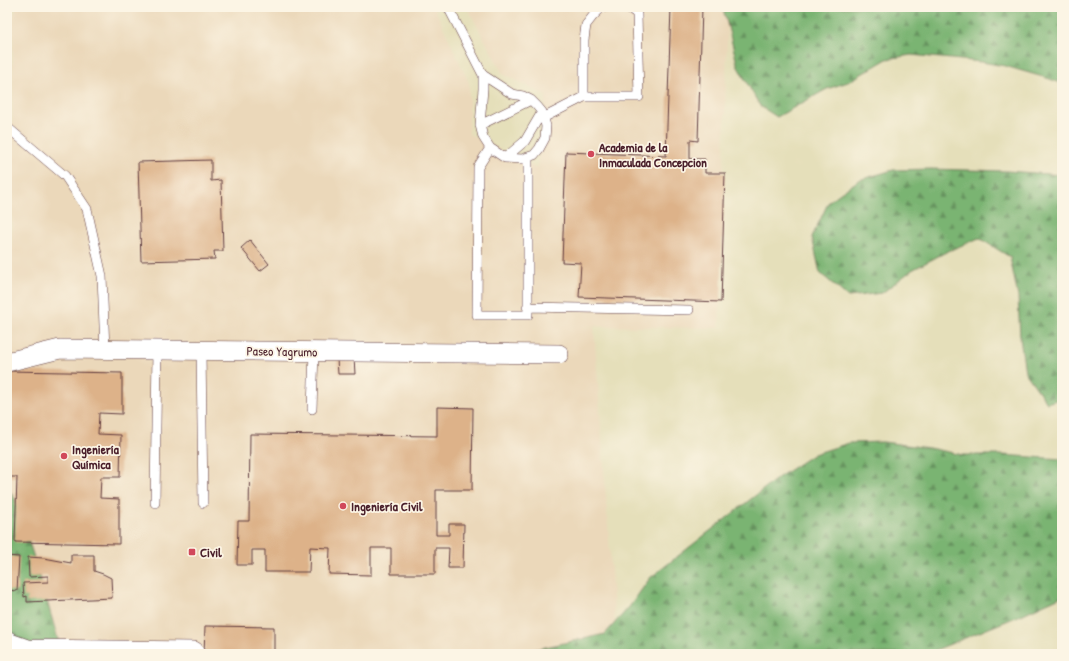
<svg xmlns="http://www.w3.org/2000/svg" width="1069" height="661" font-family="'Patrick Hand',sans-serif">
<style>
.built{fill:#ebd8ba}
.forest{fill:url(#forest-firs);stroke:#626a4e}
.building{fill:#ddb289}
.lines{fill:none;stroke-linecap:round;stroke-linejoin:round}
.lane-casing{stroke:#613c40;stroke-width:10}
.street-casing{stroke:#613c40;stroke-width:20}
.lane{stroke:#fff;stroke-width:9}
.street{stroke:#fff;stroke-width:19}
.poi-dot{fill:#d1495b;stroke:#fcf5e5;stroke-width:1.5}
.labels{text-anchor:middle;stroke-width:3.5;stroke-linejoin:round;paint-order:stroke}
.poi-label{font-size:13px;font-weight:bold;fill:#4a1f2b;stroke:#fcf5e5;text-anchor:start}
.street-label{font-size:13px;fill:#4a1f2b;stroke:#fcf5e5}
</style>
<defs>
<pattern id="forest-firs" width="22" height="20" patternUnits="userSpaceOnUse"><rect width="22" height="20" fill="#7ab472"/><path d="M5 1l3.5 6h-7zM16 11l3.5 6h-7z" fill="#66925e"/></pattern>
</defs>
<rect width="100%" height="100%" fill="#fcf5e5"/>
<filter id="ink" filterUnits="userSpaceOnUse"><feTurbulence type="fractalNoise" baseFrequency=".025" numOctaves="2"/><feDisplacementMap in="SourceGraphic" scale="8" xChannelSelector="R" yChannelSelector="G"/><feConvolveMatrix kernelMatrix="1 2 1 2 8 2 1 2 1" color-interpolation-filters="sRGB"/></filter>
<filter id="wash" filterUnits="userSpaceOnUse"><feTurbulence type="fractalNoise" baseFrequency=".012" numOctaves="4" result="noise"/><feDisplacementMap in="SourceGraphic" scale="16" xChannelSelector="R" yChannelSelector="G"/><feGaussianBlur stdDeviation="0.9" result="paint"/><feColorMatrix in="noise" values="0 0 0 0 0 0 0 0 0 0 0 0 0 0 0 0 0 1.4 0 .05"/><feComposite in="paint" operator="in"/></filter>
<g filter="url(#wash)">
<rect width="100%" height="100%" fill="#e5dfba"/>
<path class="built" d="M17,7H434L469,83V134L537,169L546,95L503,74L467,7H728L719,328L576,326L594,327L617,654H7V317L11,315L13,17Z"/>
<path class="forest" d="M722,7H1062V84L1050,79L1005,66L981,62L911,55L887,59L848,82L827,89L777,117L760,106L738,67L726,19Z
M931,169L1007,171L1062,175V398L1047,403L1025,372L1020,338L1018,297L1010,257L979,238L946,252L912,270L882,293L848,297L820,273L812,237L829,201L859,180L893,170Z
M883,442L929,448L963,455H1002L1062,459V596L1021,615L926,654H500L527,651L605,634L630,606L650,578L779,477L814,454L849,443Z
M7,487L15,499L39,573L59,643L63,654H7Z"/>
<g id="blocks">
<path class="building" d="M671,7H702L698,141L690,140V159H705V173H725L721,302L579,297L581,263L562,262L566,152L666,156Z
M211,160V181L221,180L223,251H214L215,259L141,261L138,162Z
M250,240L269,264L260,271L241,248Z
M354,358L355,374H338L337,359Z
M7,371L122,373V414L99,413L98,434L121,435L120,477H101L100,498L119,499V544L15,542L17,477H7Z
M437,407L473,408L472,490H436V535H449V524H464L463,568H448L449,548H435V574H391V548H371V575L329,574L330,548L310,547L309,572H265V550H252V565H237L238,521H249L250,434L437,436Z
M71,555H94V571L103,574L111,578L112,598L27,602V596L24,597L23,583L48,582V576L29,577L28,557L44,558L71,563Z
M7,556L19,557L17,591L7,590Z
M205,626L274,627V654H204Z"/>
</g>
</g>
<g filter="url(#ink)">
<use href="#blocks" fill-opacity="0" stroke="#613c40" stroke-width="1"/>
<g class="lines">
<g class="lane-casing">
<path id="lane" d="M448,7L483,75V89L480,125L483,137L490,148L505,158L522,159L534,155L539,149L545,138L546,126L542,112L537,106L531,100L523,96L512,94L483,75
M584,97V40L586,25L593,16L601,8L606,7
M543,118L584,97H639L637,14L628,7H626
M480,125L531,100
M7,127L65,176L87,209L102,276L105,350
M490,148L478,167L477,315H528V157
M505,158L525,141L542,112
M527,307L689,310
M201,351L203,503
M312,409L314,352
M155,503L157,350"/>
</g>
<g class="street-casing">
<path id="street" d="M7,362L60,349L559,354
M7,640V642L27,649L194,651"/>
</g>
<use href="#lane" class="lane"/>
<use href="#street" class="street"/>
</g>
</g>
<g class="poi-dot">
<circle cx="591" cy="154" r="4"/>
<circle cx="64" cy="456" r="4"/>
<circle cx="343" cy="506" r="4"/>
<rect x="188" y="548" width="8" height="8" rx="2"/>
</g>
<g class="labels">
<g class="poi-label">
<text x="599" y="152">Academia de la<tspan x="599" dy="15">Inmaculada Concepcion</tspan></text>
<text x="72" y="454">Ingeniería<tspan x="72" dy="15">Química</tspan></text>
<text x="351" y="511">Ingeniería Civil</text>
<text x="200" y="557">Civil</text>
</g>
<g class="street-label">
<text transform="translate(282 351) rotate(1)" y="5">Paseo Yagrumo</text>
</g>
</g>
<rect width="1069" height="661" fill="none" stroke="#fcf5e5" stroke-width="24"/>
</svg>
